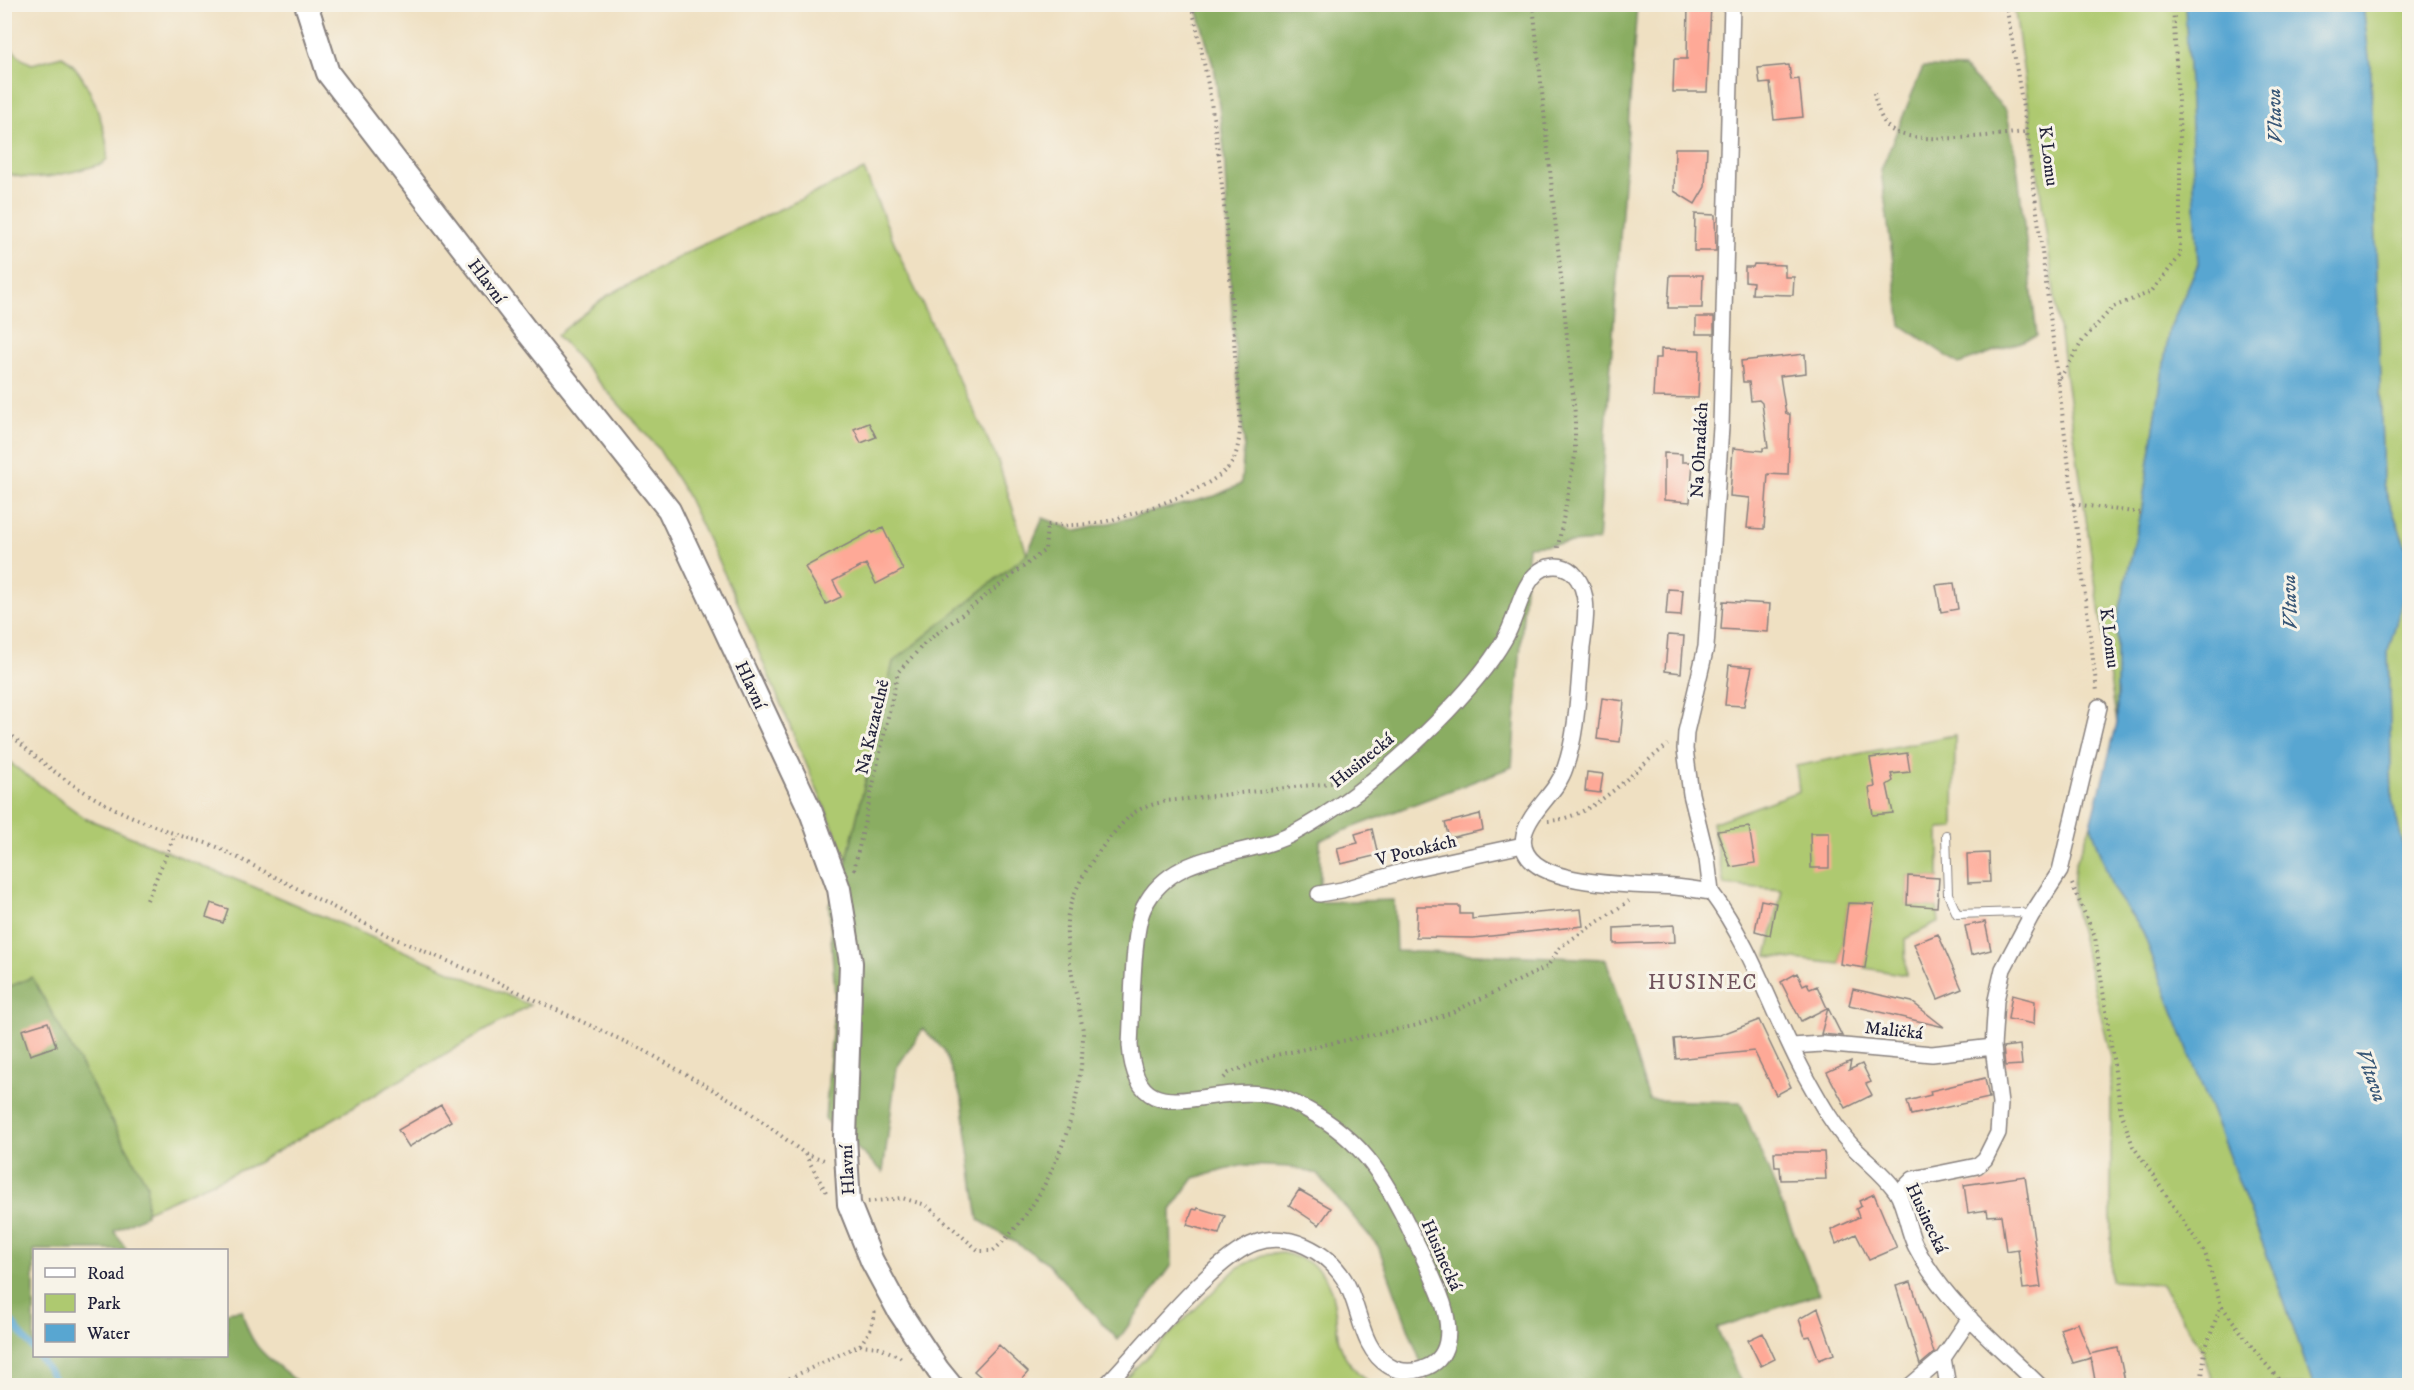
<svg xmlns="http://www.w3.org/2000/svg" width="2414" height="1390" font-family="'IM FELL DW Pica',serif">
<style>
.green{fill:#aec970;stroke:#687656;stroke-width:1.5}
.forest{fill:#8aad62;stroke:#56684e;stroke-width:1.5}
.water{fill:#58a6d1;stroke:#3d6486;stroke-width:1.5}
.lines{fill:none;stroke-linecap:round;stroke-linejoin:round}
.stream{stroke:#58a6d1;stroke-width:6}
.building{fill:#fea997}
.lane-casing{stroke:#88817e;stroke-width:10}
.street-casing{stroke:#88817e;stroke-width:18}
.secondary-casing{stroke:#88817e;stroke-width:26}
.path{stroke:#88817e;stroke-width:4;stroke-dasharray:1.5 4.5;stroke-linecap:butt}
.lane{stroke:#fff;stroke-width:8}
.street{stroke:#fff;stroke-width:15}
.secondary{stroke:#fff;stroke-width:22}
.labels{text-anchor:middle;stroke-width:6;stroke-linejoin:round;paint-order:stroke}
.street-label{font-size:18px;fill:#22223b;stroke:#f7f3e8}
.water-label{font-size:20px;font-style:italic;fill:#385777;stroke:#f7f3e8}
.quarter-label{font-size:21px;letter-spacing:1.5px;fill:#6f515b;stroke:#f7f3e8}
</style>
<rect width="100%" height="100%" fill="#f7f3e8"/>
<filter id="ink" filterUnits="userSpaceOnUse"><feTurbulence type="fractalNoise" baseFrequency=".0167" numOctaves="2"/><feDisplacementMap in="SourceGraphic" scale="12" xChannelSelector="R" yChannelSelector="G"/><feConvolveMatrix kernelMatrix="1 2 1 2 8 2 1 2 1" color-interpolation-filters="sRGB"/></filter>
<filter id="wash" filterUnits="userSpaceOnUse"><feTurbulence type="fractalNoise" baseFrequency=".008" numOctaves="4" result="noise"/><feDisplacementMap in="SourceGraphic" scale="24" xChannelSelector="R" yChannelSelector="G"/><feGaussianBlur stdDeviation="1.35" result="paint"/><feColorMatrix in="noise" values="0 0 0 0 0 0 0 0 0 0 0 0 0 0 0 0 0 1.4 0 .05"/><feComposite in="paint" operator="in"/></filter>
<g filter="url(#wash)">
<rect width="100%" height="100%" fill="#efe0c2"/>
<path class="green" d="M2185,4L2198,264L2169,330L2141,513L2117,622V723C2078,484 2049,244 2014,5Z
M2363,5H2409V556L2383,484L2371,75Z
M4,41L22,59L32,64L62,56C86,69 110,133 107,159L102,164C73,171 33,186 5,172Z
M864,170L904,266L998,461L1027,554L893,662L847,860L734,594L686,494L658,448L557,335L607,296L694,249Z
M2409,578V874L2392,799L2388,651Z
M1955,735L1954,828L1939,829V878L1908,876L1907,905L1937,907L1939,922L1905,939L1906,975L1865,968L1873,904L1848,903L1840,964L1767,956L1782,890L1724,885L1712,823L1799,791L1796,766Z
M4,755L14,766L85,818L254,887L530,1005L257,1163L130,1218L5,1046Z
M2091,825L2113,889L2142,930L2277,1281L2313,1385H2213L2203,1352L2161,1284L2111,1281V1057L2072,898L2075,865Z
M1282,1253C1321,1261 1332,1279 1336,1317C1337,1326 1337,1337 1340,1345C1346,1362 1358,1373 1371,1385H1118L1237,1268L1263,1255Z"/>
<path class="forest" d="M1196,5H1637L1598,541L1528,546L1512,767L1320,840V902L1394,900L1396,951L1606,959L1649,1100L1740,1102L1819,1294L1717,1328L1742,1385H1429L1378,1246L1317,1174L1291,1167L1244,1165L1194,1178L1171,1210L1172,1265L1118,1340L1045,1261L979,1220L962,1100L944,1050L923,1029L897,1067L883,1172L825,1119L835,996L829,905L847,860L893,662L1027,554L1043,518L1078,531L1215,496L1241,484L1244,444L1232,317L1224,149L1215,72Z
M1923,67L1964,68L2006,110L2016,156L2037,336L1959,364L1901,325L1881,170Z
M32,977L147,1184L146,1215L114,1231L127,1250H34V1356H226L227,1312L242,1310C251,1353 271,1358 301,1385H5L4,989Z"/>
<path class="water" d="M2185,5H2363L2371,75L2383,484L2409,556V578L2388,651L2392,799L2410,874L2409,1385H2313L2277,1281L2142,930L2113,889L2091,825L2117,723V622L2141,513L2169,330L2198,264Z"/>
<g class="lines">
<path class="stream" d="M4,1311L34,1351
M38,1356L60,1386"/>
</g>
<g id="blocks">
<path class="building" d="M1688,4H1711L1707,92H1673L1674,59H1687Z
M1789,65L1791,80L1799,79L1803,117L1774,120L1770,83L1760,84L1758,68Z
M1675,148H1707L1705,187L1695,204L1674,191Z
M1695,214L1715,215L1716,251H1694Z
M1754,264L1785,265V277H1794L1793,295L1752,294L1753,282L1745,281V267H1753Z
M1670,275H1703L1702,308H1668Z
M1696,317H1714V334H1696Z
M1661,349L1700,350L1698,398L1653,397L1655,358H1661Z
M1805,354L1806,373L1780,376L1786,414H1790L1788,475L1768,474L1764,529L1747,528L1750,498L1730,496L1733,448L1763,451V448H1768L1762,403L1759,400L1751,401L1749,382H1743L1741,361Z
M869,423L876,437L861,443L854,429Z
M1664,453L1682,454V462H1693L1690,502L1664,500Z
M883,528L903,570L876,584L866,564L833,581L841,597L826,604L805,567L872,531L873,533Z
M1954,583L1958,609L1941,612L1936,585Z
M1668,589L1683,590L1681,616L1666,615Z
M1723,601L1770,604L1768,632L1721,629Z
M1668,635L1684,636L1681,673L1665,671Z
M1729,665L1752,667L1744,706L1725,705Z
M1602,698L1624,701L1620,742L1597,739Z
M1907,753L1910,772L1891,774L1893,781L1887,785L1893,813L1873,815L1869,788L1875,787L1870,758Z
M1587,772L1603,774L1600,793L1585,791Z
M1480,814L1483,830L1449,838L1445,823Z
M1749,827L1755,863L1731,867L1717,831Z
M1372,829L1378,855L1341,864L1337,848L1358,843L1355,834Z
M1810,833H1829V868H1811Z
M1989,853L1990,882L1968,883L1967,854Z
M1908,876L1939,878L1937,907L1907,905Z
M1761,900L1776,903L1770,935L1755,931Z
M211,903L228,909L223,923L206,917Z
M1848,903L1874,904L1865,968L1840,964Z
M1417,906H1460V914H1472V919L1581,909L1583,926L1473,938L1416,937Z
M1985,922L1991,950L1971,955L1965,926Z
M1674,925L1675,942L1614,944V928Z
M1938,934L1962,989L1938,999L1914,944Z
M1797,973L1803,985L1807,983L1810,989L1817,986L1827,1008L1801,1021L1781,982Z
M1853,989L1912,1002L1944,1027L1849,1005Z
M2012,995L2035,1001L2034,1024L2008,1019Z
M1828,1008L1842,1036L1821,1034Z
M1759,1020L1791,1087L1776,1095L1754,1051L1676,1059L1674,1039L1720,1035Z
M48,1022L56,1046L30,1055L22,1030Z
M2020,1045L2022,1065L2005,1066L2003,1047Z
M1851,1061L1849,1070L1862,1064L1871,1082L1866,1084L1872,1095L1846,1108L1827,1072Z
M1985,1078L1989,1098L1911,1115L1907,1101L1931,1095L1930,1091Z
M441,1105L451,1121L409,1147L398,1130Z
M1774,1152H1824L1826,1179L1781,1180L1780,1167H1775Z
M2025,1176L2041,1287L2023,1289L2018,1249L2006,1251L2001,1215L1988,1216L1987,1210L1968,1213L1964,1185Z
M1299,1190L1331,1208L1319,1225L1289,1205Z
M1874,1194L1897,1248L1869,1260L1856,1234L1836,1244L1831,1230L1859,1217L1856,1209L1861,1206L1859,1201Z
M1198,1208L1225,1216L1219,1234L1187,1225L1193,1209L1197,1210Z
M1911,1282L1934,1353L1920,1365L1896,1286Z
M1818,1308L1834,1354L1819,1360L1810,1336L1805,1337L1799,1319Z
M2078,1323L2090,1354L2118,1348L2126,1386H2096L2091,1358L2073,1363L2060,1329Z
M1763,1333L1775,1359L1761,1366L1748,1340Z
M999,1345L1028,1372L1016,1386H991L974,1371Z"/>
</g>
</g>
<g filter="url(#ink)">
<use href="#blocks" fill-opacity="0" stroke="#88817e" stroke-width="1.5"/>
<g class="lines">
<g class="lane-casing">
<path id="lane" d="M1946,835L1948,894L1957,914L2020,912L2030,918"/>
</g>
<g class="street-casing">
<path id="street" d="M1711,892L1707,859L1691,794L1685,749L1686,732L1706,647L1721,427L1732,4
M1319,894L1342,890L1411,869L1523,845
M1792,1046L1822,1044L1932,1054L1993,1047
M1898,1194L1913,1179L1977,1166L1985,1159L1998,1133L2000,1104L1993,1047L1996,1000L2003,969L2031,916L2060,871L2099,707
M1943,1358L1948,1386
M1105,1386C1140,1351 1212,1258 1255,1243C1289,1231 1326,1251 1344,1279C1361,1305 1359,1348 1389,1366C1399,1372 1410,1373 1422,1369C1452,1360 1451,1329 1443,1303C1435,1280 1424,1258 1413,1236C1384,1174 1358,1133 1294,1103C1275,1094 1252,1092 1232,1094C1180,1098 1135,1120 1130,1045C1132,1014 1132,930 1144,907C1173,848 1246,860 1296,832C1347,804 1394,765 1435,724C1460,699 1486,671 1504,640C1516,621 1520,590 1535,575C1545,564 1562,563 1573,573C1592,592 1585,625 1582,648C1578,688 1578,731 1565,768C1557,793 1530,810 1524,835C1513,890 1642,884 1675,887C1687,888 1699,890 1711,892C1752,947 1772,1013 1804,1073C1819,1100 1834,1128 1855,1149C1869,1163 1884,1174 1896,1191C1906,1206 1907,1230 1916,1247C1943,1301 1997,1344 2040,1386
M1910,1386L1943,1358L1970,1318"/>
</g>
<g class="secondary-casing">
<path id="secondary" d="M306,4L328,73L525,329L669,510L811,812L839,889L851,963L845,1137L849,1204L872,1261L899,1311L938,1370L951,1386"/>
</g>
<path class="path" d="M1533,4L1575,414V456L1557,552
M2006,4L2027,132L2097,691
M1874,93C1876,105 1880,118 1888,127C1908,148 1998,134 2027,132
M2057,383L2083,340L2113,307L2151,292L2180,256V139L2173,4
M2073,504L2141,513
M4,728C56,779 105,809 173,833C188,839 203,841 217,847L391,937L497,982L645,1051L740,1105L804,1153L827,1161
M1548,821C1596,818 1632,770 1668,745
M854,870L898,672L926,642L1045,550L1047,525C1070,526 1093,525 1115,519C1143,511 1223,486 1234,459C1246,429 1237,387 1235,355C1228,237 1220,120 1191,4
M2072,884L2095,937L2121,1112L2133,1146L2205,1253L2221,1305L2252,1347L2284,1386
M147,900L175,834
M1224,1078L1229,1073L1276,1055L1418,1025L1453,1012L1547,967L1560,947L1629,901
M805,1154L827,1194
M868,1202L902,1198L926,1205L979,1251H993C1052,1199 1083,1109 1083,1031C1078,998 1065,955 1067,922C1069,888 1105,839 1130,816C1140,807 1154,804 1167,801L1340,782
M860,1345L870,1331L875,1310
M773,1386L860,1345L879,1347L904,1359
M2201,1386L2205,1350L2221,1305"/>
<use href="#lane" class="lane"/>
<use href="#street" class="street"/>
<use href="#secondary" class="secondary"/>
</g>
</g>
<g class="labels">
<g class="street-label">
<text transform="translate(2049 156) rotate(83)" y="6">K Lomu</text>
<text transform="translate(487 281) rotate(53)" y="6">Hlavní</text>
<text transform="translate(1699 450) rotate(-87)" y="6">Na Ohradách</text>
<text transform="translate(2110 638) rotate(83)" y="6">K Lomu</text>
<text transform="translate(751 685) rotate(65)" y="6">Hlavní</text>
<text transform="translate(872 727) rotate(-77)" y="6">Na Kazatelně</text>
<text transform="translate(1362 760) rotate(-39)" y="6">Husinecká</text>
<text transform="translate(1416 850) rotate(-14)" y="6">V Potokách</text>
<text transform="translate(1894 1030) rotate(6)" y="6">Maličká</text>
<text transform="translate(847 1170) rotate(-93)" y="6">Hlavní</text>
<text transform="translate(1927 1218) rotate(65)" y="6">Husinecká</text>
<text transform="translate(1442 1255) rotate(66)" y="6">Husinecká</text>
</g>
<g class="water-label">
<text transform="translate(2274 116) rotate(-92)" y="7">Vltava</text>
<text transform="translate(2289 602) rotate(-92)" y="7">Vltava</text>
<text transform="translate(2372 1075) rotate(70)" y="7">Vltava</text>
</g>
<g class="quarter-label">
<text x="1703" y="989">HUSINEC</text>
</g>
</g>
<rect width="2414" height="1390" fill="none" stroke="#f7f3e8" stroke-width="24"/>
<rect x="33" y="1249" width="195" height="108" fill="#f7f3e8" stroke="#a29fa3" stroke-width="1.5"/>
<rect x="45" y="1268" width="30" height="9" fill="#ffffff" stroke="#a29fa3" stroke-width="1.5"/>
<text x="87" y="1279" font-size="18" fill="#22223b">Road</text>
<rect x="45" y="1294" width="30" height="18" fill="#aec970" stroke="#a29fa3" stroke-width="1.5"/>
<text x="87" y="1309" font-size="18" fill="#22223b">Park</text>
<rect x="45" y="1324" width="30" height="18" fill="#58a6d1" stroke="#a29fa3" stroke-width="1.5"/>
<text x="87" y="1339" font-size="18" fill="#22223b">Water</text>
</svg>
